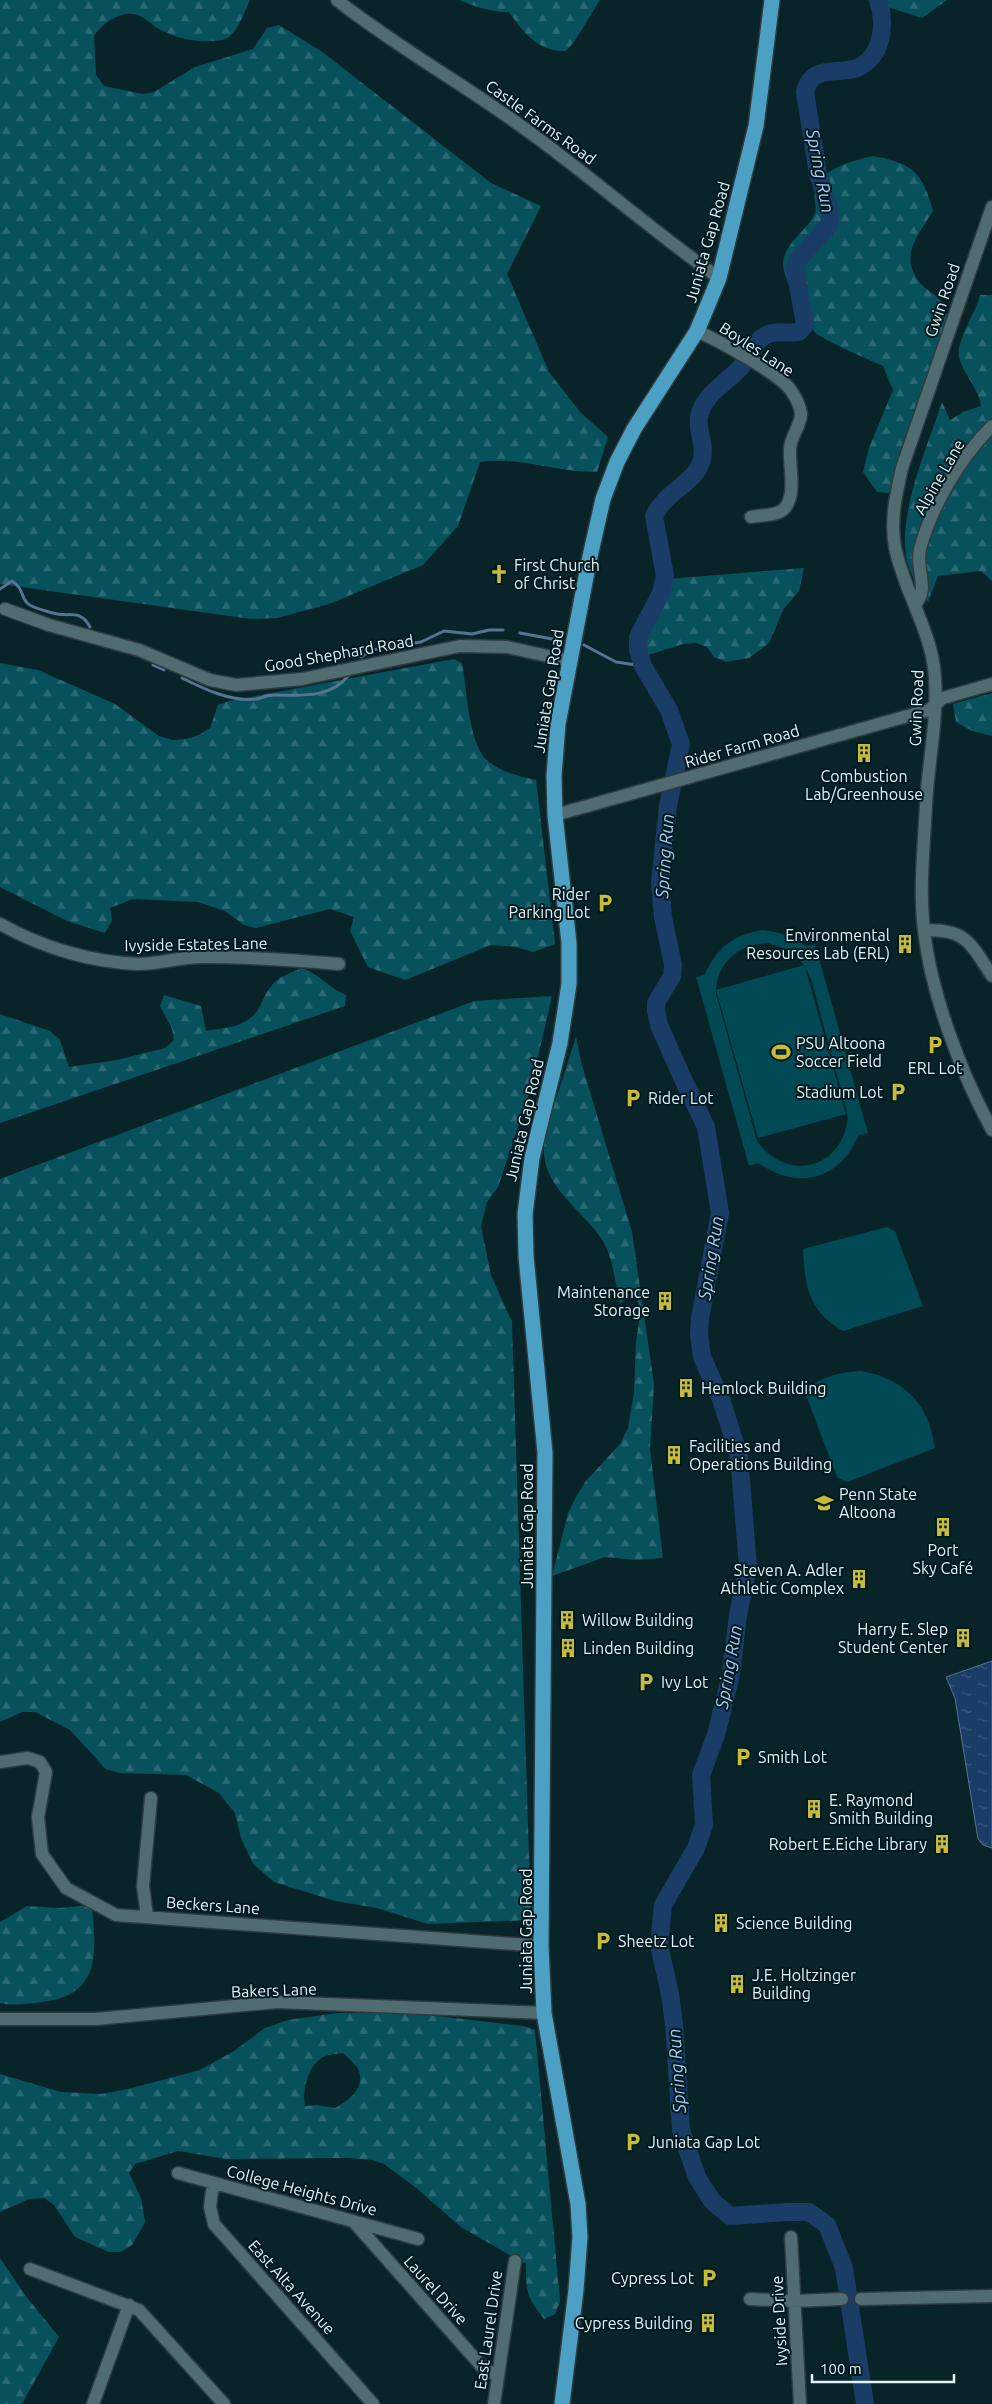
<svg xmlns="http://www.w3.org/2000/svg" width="992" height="2404" font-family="Ubuntu,sans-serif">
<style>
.forest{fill:url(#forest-firs);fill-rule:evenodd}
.pitch{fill:#014954;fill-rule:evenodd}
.water{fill:url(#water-ripples);stroke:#567392}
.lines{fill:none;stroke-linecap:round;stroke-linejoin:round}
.stream{stroke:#567392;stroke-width:3}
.river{stroke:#193d67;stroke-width:18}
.minor-casing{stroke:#2d3b3f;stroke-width:15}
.major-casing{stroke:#2d3b3f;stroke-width:18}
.minor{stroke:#506c71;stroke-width:12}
.major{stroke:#4ca0c4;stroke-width:15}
.labels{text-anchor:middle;stroke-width:4;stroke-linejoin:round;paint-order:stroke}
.street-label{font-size:16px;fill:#e3f2f5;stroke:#011a1f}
.poi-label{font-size:16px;fill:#e3f2f5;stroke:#011a1f;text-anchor:start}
.water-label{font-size:18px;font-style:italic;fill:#a9cbf4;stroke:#011a1f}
</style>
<defs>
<pattern id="forest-firs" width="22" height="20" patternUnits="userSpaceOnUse" patternTransform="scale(1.25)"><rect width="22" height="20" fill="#07515c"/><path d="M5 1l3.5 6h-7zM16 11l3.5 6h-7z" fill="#2b6a74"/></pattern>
<pattern id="water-ripples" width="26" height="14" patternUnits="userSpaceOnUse" patternTransform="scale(1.25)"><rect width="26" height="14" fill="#193d67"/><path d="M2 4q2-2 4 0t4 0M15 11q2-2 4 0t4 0" fill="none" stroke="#3a5a7d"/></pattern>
</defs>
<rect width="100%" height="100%" fill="#092429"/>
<path class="forest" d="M0,0H250C245,11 240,25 232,34C228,40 218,41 211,41C193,42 176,38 159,29C153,26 147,19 140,16C122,8 105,22 94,35L96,75L104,86L143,94L154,92L195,67L253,49L267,28L279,25L321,51L491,183L541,206L507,274L549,372L580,412L608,437L597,472C558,473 519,456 480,462L458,526L423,565L329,604L277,618L251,619L0,584Z
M459,0H600L574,42L566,51C538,52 523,32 509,12C494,13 473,6 459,0Z
M867,0H947L922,18Z
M873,156C913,164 922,171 933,211C917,237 898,256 921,284C926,290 934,293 939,299C944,304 946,314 949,321L889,493L877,492L863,472L869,448L893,390L883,366C861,356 838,347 817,334C807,328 782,276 783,263C785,242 806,232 814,215C818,208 813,201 815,193C821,168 851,161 873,156Z
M980,295H992V581L981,571L938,576L928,602C920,589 911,577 907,561C897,514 927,448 942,402L950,420L963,412L981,406C978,387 962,372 959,357C956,340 976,313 980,295Z
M804,568L799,591L783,610L769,643L749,658L726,662L714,657L707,647L696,643L683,644L648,655L640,644C645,620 650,598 667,579Z
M454,659L462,663C467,689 468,746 489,762C504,773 519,776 536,780L555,944L533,952L516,947L491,945L405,980L368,967L350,931L354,917L330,909L256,928L244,925L225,911L198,902L133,899L110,908L112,920L105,933L67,921L0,887V663L38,670L115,704L159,736L173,740L186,739L199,735L210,728L218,705L229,701Z
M992,693V736L972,731L956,722L953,704Z
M302,968C319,974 329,988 346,995L345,1006L0,1123V1014L50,1031L60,1040L69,1067L117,1060L165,1048L174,1040L172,1029L160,1006L164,995L201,1006L206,1031C218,1029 234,1028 244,1022C263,1012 260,999 272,985C279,976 291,973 302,968Z
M552,996L530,1091L498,1187L487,1202L481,1226L491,1275L512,1322L531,1920L428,1924L377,1908L335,1901L274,1882L253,1864L241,1838L235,1813L219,1793L186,1775L119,1773L106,1769L70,1730L35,1712H22L0,1722V1179L474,1001Z
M576,1037L581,1062L632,1232L654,1384L650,1449L663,1558L637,1560L605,1557L552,1576L568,1513L576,1497L585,1482L620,1444L628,1428L634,1393L636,1342L641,1308L633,1292L620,1304C615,1282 613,1256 601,1238C580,1207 540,1186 544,1143C545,1129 551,1115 555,1102C562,1080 569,1059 576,1037Z
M92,1905C96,1952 102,1995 42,2002C28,2004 14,2006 0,2003V1922L27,1906L59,1908Z
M337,2013H411L523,2026L535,2030L560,2301L555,2314L544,2319C526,2296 526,2292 526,2263L515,2261L513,2257L461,2227L415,2187L384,2164L373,2160L348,2158L226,2159L178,2151L135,2164L129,2173L141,2198L145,2222L132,2245L121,2252H109L75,2237L54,2205L44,2198L29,2199L0,2212V2074L61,2092L101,2094L128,2089L200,2070L234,2051L265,2028L288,2020ZM343,2053C348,2058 357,2065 359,2071C365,2089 348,2101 335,2108L317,2105L305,2106C302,2092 307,2068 320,2059C327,2054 336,2054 343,2053Z
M0,2258L25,2295L59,2337L22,2404H0Z"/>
<path class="pitch" d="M763,930C780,932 792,937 806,946L815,944L868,1133L859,1135C839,1180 799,1191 758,1163L749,1166L696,977L705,974C717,948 734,934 763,930ZM768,943L791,951L804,965L716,990C718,960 741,944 768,943ZM805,967L811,979L848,1116C844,1168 788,1184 757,1141L716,994V990L758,1138L846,1114Z
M887,1227L895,1231L923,1306L843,1331C808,1311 805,1286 803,1249Z
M861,1371C905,1379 929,1404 935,1448L847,1482L837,1477L804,1390C822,1377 839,1372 861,1371Z"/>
<path class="water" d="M992,1661V1848L983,1845L978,1839L955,1698L946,1677Z"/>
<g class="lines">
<path class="stream" d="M0,589L12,581C24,589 20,595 27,603C32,608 46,611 53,613C69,618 80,608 90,627
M520,633L563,641
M584,645L616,662L643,666
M361,657L372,650L421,642L444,631L472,634L489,630H503
M153,665L164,670
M182,678C204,689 231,702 256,699C262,698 267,695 274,695C302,695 330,699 349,675"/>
<path class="river" d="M865,2404L844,2268L827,2225L809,2212H787L730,2216L712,2201L697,2177L681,2130L674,2024L670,1994L659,1945L663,1905L696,1848L704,1825L701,1775L716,1735L731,1674L738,1615L748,1567L739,1456L721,1399L702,1357L699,1334L700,1318L720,1213L706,1127L682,1077L659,1025L656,1011V1003L672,976L673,965L663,917L660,883L668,806L681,744L669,710L643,666L638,650V637L661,593L665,576L654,516C665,493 689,485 698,469C710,446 696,436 699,417C704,391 731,382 745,362C752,353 756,338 769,334C778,330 789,334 799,332L805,325L795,268L798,259L828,227L830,220L829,208L818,174L805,92C811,64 838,75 857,68C883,57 886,23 878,0"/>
<g class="minor-casing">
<path id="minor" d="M337,0C399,49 469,87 532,134C595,180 655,233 719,278
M992,207L902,468C896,494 890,521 895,547C904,592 932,631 935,677C938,720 928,763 926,805C924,846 919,889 924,930C931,994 961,1073 992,1130
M697,331C719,341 776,372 790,389C795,396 800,405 801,414C801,426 790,437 790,449C789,466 797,496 784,509C777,516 761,515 751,517
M915,604C930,591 915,567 920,549C932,505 960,458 992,426
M5,609L49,625L139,650L210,680L236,685L302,679L460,646L507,647L570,661
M555,815L929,710L943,698L992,684
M0,924C41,947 90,962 138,964C159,964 181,957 202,957C248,957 293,960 339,964
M924,930C967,929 970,943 992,976
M0,1762L28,1758L40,1762L46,1772L38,1817L42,1854L66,1888L116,1915L541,1946
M147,1916L143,1886L151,1798
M0,2019H96L277,2002L544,2013
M178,2173L418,2239
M213,2183L210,2207L214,2224L373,2404
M354,2222L485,2370L497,2375
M791,2237L800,2404
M30,2269L139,2310L224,2404
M750,2299L794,2301L842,2299
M861,2299L992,2296
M93,2404L129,2305
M494,2404L515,2261"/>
</g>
<g class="major-casing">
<path id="major" d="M562,2404L576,2290L580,2237L578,2204L544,2013L541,1946L545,1453L526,1256L525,1214L532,1158L560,1043L569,984V943L555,815L554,776L558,724L589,561L603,499L617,462L634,429L697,331L719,278L756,126L772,0"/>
</g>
<use href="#minor" class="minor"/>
<use href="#major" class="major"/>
</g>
<defs>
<g id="church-bare" transform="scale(1.5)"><path d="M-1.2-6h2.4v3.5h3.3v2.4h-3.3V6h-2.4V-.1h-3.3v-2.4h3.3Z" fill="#c9bb3a" stroke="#011a1f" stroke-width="2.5" paint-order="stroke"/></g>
<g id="building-bare" transform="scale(1.5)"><path d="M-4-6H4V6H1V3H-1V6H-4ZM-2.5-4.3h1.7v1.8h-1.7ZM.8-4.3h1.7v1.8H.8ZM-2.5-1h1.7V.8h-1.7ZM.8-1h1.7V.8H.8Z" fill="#c9bb3a" stroke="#011a1f" stroke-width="2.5" paint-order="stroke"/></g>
<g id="parking-bare" transform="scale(1.5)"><path d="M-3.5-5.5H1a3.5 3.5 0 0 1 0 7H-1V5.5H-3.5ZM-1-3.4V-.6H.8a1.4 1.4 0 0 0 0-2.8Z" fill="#c9bb3a" stroke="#011a1f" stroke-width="2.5" paint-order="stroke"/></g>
<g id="stadium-bare" transform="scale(1.5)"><path d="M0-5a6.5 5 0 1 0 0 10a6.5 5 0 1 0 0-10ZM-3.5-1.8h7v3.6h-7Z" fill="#c9bb3a" stroke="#011a1f" stroke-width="2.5" paint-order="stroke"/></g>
<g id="university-bare" transform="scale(1.5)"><path d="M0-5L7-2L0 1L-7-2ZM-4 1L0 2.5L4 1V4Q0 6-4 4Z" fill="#c9bb3a" stroke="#011a1f" stroke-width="2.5" paint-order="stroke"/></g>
</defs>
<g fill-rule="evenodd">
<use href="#church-bare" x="499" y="574"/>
<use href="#building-bare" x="864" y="753"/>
<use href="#parking-bare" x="605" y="903"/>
<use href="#building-bare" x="905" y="944"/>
<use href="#parking-bare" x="935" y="1045"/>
<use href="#stadium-bare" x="781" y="1052"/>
<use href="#parking-bare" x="898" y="1092"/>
<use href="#parking-bare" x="633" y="1098"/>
<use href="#building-bare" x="665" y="1301"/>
<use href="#building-bare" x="686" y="1388"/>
<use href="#building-bare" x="674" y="1455"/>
<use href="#university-bare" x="824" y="1503"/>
<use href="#building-bare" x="943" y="1527"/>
<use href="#building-bare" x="859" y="1579"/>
<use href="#building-bare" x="567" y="1620"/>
<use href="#building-bare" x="963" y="1638"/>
<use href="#building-bare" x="568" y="1648"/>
<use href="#parking-bare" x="646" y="1682"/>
<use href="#parking-bare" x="743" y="1757"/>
<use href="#building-bare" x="814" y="1809"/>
<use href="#building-bare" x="942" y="1844"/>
<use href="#building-bare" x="721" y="1923"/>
<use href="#parking-bare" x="603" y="1941"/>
<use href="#building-bare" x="737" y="1984"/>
<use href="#parking-bare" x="633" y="2142"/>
<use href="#parking-bare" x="709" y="2278"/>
<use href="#building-bare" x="708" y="2323"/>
</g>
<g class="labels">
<g class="street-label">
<text transform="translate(541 122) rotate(36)" y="6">Castle Farms Road</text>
<text transform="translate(707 242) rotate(-74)" y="6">Juniata Gap Road</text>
<text transform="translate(942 300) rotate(-71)" y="6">Gwin Road</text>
<text transform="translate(757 349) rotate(33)" y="6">Boyles Lane</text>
<text transform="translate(939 477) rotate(-60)" y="6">Alpine Lane</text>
<text transform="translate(339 653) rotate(-10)" y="6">Good Shephard Road</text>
<text transform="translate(548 691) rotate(-81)" y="6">Juniata Gap Road</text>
<text transform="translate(916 708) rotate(-88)" y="6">Gwin Road</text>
<text transform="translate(742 746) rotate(-16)" y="6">Rider Farm Road</text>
<text transform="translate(196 944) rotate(-1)" y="6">Ivyside Estates Lane</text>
<text transform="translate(524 1120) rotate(-77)" y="6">Juniata Gap Road</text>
<text transform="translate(527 1526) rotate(-90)" y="6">Juniata Gap Road</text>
<text transform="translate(213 1905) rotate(4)" y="6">Beckers Lane</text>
<text transform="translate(526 1931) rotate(-90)" y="6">Juniata Gap Road</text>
<text transform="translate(274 1990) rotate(-2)" y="6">Bakers Lane</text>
<text transform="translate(302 2190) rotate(15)" y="6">College Heights Drive</text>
<text transform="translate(292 2287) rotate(48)" y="6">East Alta Avenue</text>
<text transform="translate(436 2290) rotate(48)" y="6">Laurel Drive</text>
<text transform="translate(779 2321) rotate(-93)" y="6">Ivyside Drive</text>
<text transform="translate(488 2330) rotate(-82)" y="6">East Laurel Drive</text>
</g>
<g class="poi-label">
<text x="514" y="571">First Church<tspan x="514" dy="18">of Christ</tspan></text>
<text x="864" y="782" text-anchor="middle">Combustion<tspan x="864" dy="18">Lab/Greenhouse</tspan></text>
<text x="590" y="900" text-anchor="end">Rider<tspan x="590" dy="18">Parking Lot</tspan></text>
<text x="890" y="941" text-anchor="end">Environmental<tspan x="890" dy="18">Resources Lab (ERL)</tspan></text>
<text x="796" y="1049">PSU Altoona<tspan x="796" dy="18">Soccer Field</tspan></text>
<text x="935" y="1074" text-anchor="middle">ERL Lot</text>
<text x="883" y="1098" text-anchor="end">Stadium Lot</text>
<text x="648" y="1104">Rider Lot</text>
<text x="650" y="1298" text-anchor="end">Maintenance<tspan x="650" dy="18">Storage</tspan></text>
<text x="701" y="1394">Hemlock Building</text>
<text x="689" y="1452">Facilities and<tspan x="689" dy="18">Operations Building</tspan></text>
<text x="839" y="1500">Penn State<tspan x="839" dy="18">Altoona</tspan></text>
<text x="943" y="1556" text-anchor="middle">Port<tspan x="943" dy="18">Sky Café</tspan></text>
<text x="844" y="1576" text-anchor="end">Steven A. Adler<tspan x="844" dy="18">Athletic Complex</tspan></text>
<text x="582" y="1626">Willow Building</text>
<text x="948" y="1635" text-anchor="end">Harry E. Slep<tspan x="948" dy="18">Student Center</tspan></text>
<text x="583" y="1654">Linden Building</text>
<text x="661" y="1688">Ivy Lot</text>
<text x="758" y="1763">Smith Lot</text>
<text x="829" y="1806">E. Raymond<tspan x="829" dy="18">Smith Building</tspan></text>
<text x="927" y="1850" text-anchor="end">Robert E.Eiche Library</text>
<text x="736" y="1929">Science Building</text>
<text x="618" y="1947">Sheetz Lot</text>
<text x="752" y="1981">J.E. Holtzinger<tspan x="752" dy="18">Building</tspan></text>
<text x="648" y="2148">Juniata Gap Lot</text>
<text x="694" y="2284" text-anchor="end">Cypress Lot</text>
<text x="693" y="2329" text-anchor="end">Cypress Building</text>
</g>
<g class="water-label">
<text transform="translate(820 171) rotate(79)" y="6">Spring Run</text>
<text transform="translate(665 856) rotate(-86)" y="6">Spring Run</text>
<text transform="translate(711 1258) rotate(-81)" y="6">Spring Run</text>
<text transform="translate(729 1667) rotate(-80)" y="6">Spring Run</text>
<text transform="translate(677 2071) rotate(-94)" y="6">Spring Run</text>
</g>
</g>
<path d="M812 2374v8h142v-8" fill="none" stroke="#e3f2f5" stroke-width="2.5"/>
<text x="820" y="2374" font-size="15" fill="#e3f2f5" stroke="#011a1f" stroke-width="4" paint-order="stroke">100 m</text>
</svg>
